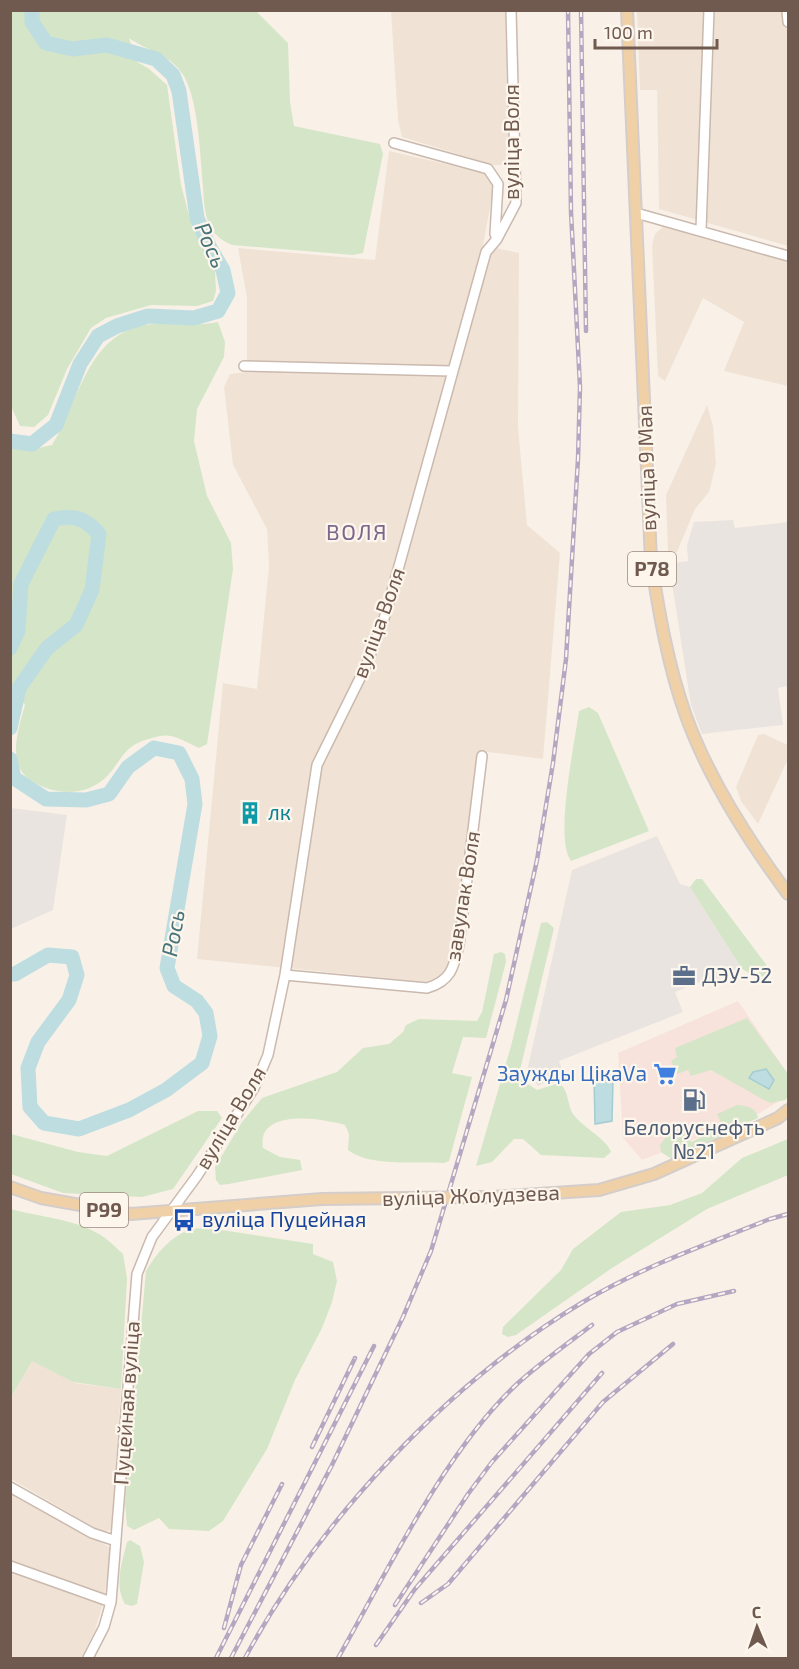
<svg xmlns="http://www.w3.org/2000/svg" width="799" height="1669" font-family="'Exo 2',sans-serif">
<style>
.residential{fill:#f0e3d6}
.commercial{fill:#f8e3dc}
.industrial{fill:#eae4e0}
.green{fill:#d5e5c7}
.water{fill:#bedde1;stroke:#a5ccd1;stroke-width:1.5}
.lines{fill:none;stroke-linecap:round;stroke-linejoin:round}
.river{stroke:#bedde1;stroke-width:15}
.minor-casing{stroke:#cab9ae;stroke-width:12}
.major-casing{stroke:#d4cdca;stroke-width:14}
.minor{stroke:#fff;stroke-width:9}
.major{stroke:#f0d1a7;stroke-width:10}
.rail-casing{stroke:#b4a7c2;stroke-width:4.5}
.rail{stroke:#fdf6ed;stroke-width:2;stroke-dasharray:7;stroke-linecap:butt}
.major-bridge-casing{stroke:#d4cdca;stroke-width:14;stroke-linecap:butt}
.major-bridge{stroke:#f0d1a7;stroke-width:10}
.labels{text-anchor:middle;stroke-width:4.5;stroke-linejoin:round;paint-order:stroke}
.shield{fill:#fdf6ed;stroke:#9a887e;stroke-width:1.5}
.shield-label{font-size:20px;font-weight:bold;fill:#70594e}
.street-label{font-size:21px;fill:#70594e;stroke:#fdf6ed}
.culture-label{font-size:21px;fill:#0d838f;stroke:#fdf6ed;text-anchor:start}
.service-label{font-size:21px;fill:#4e5e75;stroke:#fdf6ed;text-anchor:start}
.shop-label{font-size:21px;fill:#366cbe;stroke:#fdf6ed;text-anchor:end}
.transit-label{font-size:21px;fill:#164399;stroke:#fdf6ed;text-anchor:start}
.water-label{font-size:22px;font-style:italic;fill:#47747a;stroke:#fdf6ed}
.neighbourhood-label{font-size:22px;letter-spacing:1.5px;fill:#7d668c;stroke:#fdf6ed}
</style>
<rect width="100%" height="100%" fill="#f9f1e7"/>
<path class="residential" d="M391,11H505L509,165H494L402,137L398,120Z
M637,11H788V246L659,209L657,90H640Z
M389,151L486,173L494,186L483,245L519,253L518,427L527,525L560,553L543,759L480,751L453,948L445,973L435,983L197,959L223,683L257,689L269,566L267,529L233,465L224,387L230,374L247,372V298L238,248L375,260Z
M665,225L788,261V386L724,371L744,322L703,298L665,381L658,376L652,245L655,234Z
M707,405L713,426L716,464L709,492L695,509L677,552H668L666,495Z
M764,734L788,745V759L758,824L741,801L736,787L758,735Z
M32,1360L75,1383L121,1389L112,1529L108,1531H100L11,1479V1397Z
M10,1491L111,1548L104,1600L95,1630L81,1658H11Z"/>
<path class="commercial" d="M738,1001L788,1074V1096L758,1114L642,1160L623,1138L618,1053Z"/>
<path class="industrial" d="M733,520L735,528L788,522V686L778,688L783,725L702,734L691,705L669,564L688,561L687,545L694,522Z
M11,808L67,815L53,910L11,929Z
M657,836L680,884L690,887L742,969L711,982L702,981L675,992L683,1012L559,1061L563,1073L538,1086L527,1071L572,870Z"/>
<path class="green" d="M10,11H256L288,43L290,102L294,126L380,144L383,154L363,253L353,255L232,245C225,242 215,236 211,228C204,216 204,200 203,187C200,155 199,106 185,78C173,55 149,52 129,38L137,62L148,68L167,85L181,185L190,219L215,272L216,291L213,301L197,306L151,305L106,318L91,328L67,369L48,415L34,427L20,426L10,404Z
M218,322L225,342L224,357L197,409L194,441L207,496L231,543L233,569L207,744L199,748C188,743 173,733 160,736C152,738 142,740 134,745C122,752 115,770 104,779C83,797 54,795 32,781C5,765 19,727 25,705L11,688V448L34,449L52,445C77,407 85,343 136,327C163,319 191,328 218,322Z
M589,707L598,713L649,831L571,861C554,839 575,742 579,711Z
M696,879H702L768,967L770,976L756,977L742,969L690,887Z
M547,922L554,928L520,1070L528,1084L537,1090L559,1083C569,1090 567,1104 573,1114C582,1127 607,1139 611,1152L604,1158L541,1155L523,1139H514L492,1162L476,1166L511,1046L541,923Z
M501,952L505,954L506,962L486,1038L463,1037L452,1073L472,1077L449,1161L444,1163C418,1161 369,1167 348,1150L349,1134L345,1125C322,1118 256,1108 263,1148L280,1157L300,1160L302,1170L229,1184L220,1185L216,1180L215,1167L242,1122L262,1098L337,1072L363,1048L389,1044L403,1032L406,1025L419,1019L477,1021L482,1012L494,954Z
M747,1018L788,1074V1096L785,1100L771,1103L764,1100L711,1070L691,1076L688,1070L677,1074L671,1061L677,1057L675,1048Z
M737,1105C745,1105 757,1108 758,1118L672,1159L661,1152L660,1145L668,1134L685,1127L691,1142L723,1127L717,1114Z
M198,1111H217L222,1118L173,1189L142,1197L63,1193L11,1174V1134L78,1152L107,1156Z
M788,1139V1175L707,1209L612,1268L516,1335L508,1337L502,1334L503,1327L561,1270L573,1249L621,1212L670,1205L702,1193L742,1158Z
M11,1209C39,1217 70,1218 97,1233C106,1237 115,1247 123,1254L127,1278L121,1389L73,1382L32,1361L11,1397Z
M191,1228L215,1229L313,1244V1254L333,1262L337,1281L332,1302L322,1328L295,1380L267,1449L223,1521L209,1531L169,1529L159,1518L134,1530L127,1526L125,1503L146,1271C158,1251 170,1238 191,1228Z
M130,1540L140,1546L144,1562L137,1604L132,1606L125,1604C114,1586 122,1562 127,1542Z"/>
<path class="water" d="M766,1069L774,1080L769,1089L749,1078L753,1072Z
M609,1073L613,1081L612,1121L595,1124L594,1077Z"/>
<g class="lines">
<path class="river" d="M10,441L32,444L56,425L80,364L98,336L117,326L148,316L194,318L218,311L228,293L223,270L210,248L197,218L179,91L173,75L156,59L107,45L73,49L46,43L32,22V10
M10,648L18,631L21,584L54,519C75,515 85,518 99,534L92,590L76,625L47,648L19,688L10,728
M10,759L14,778L46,799L86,800L109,794L128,767L154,748L179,753L192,779L195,804L167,968L174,986L197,1001L206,1013L210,1036L202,1063L166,1090L129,1110L79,1129L44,1123L30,1107L28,1068L38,1042L69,1000L77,975L72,957L48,955L15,974H10"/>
<g class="minor-casing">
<path id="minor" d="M787,10L788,22
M394,143L488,169L498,184L495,234L497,239
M636,213L788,256
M701,230L709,10
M244,366L452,371
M285,975L427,988C451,981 454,967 459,945L482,756
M10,1487L92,1533L116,1541
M10,1566L111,1602
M88,1658L104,1627L111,1602L137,1274L152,1237L197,1176L254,1088L268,1055L285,975L317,765L366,666L386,613L486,252L497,239L516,203L511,10"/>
</g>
<g class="major-casing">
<path id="major" d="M627,10L651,561C659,613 668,666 686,716C709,780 748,840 788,894
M10,1187L41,1198L131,1214L322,1199L406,1198
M493,1197L599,1190L654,1174L778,1118L788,1110"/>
</g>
<use href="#minor" class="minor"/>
<use href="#major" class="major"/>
<g class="rail-casing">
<path id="rail" d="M581,10L586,331
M312,1447L355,1358
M421,1603L448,1584L603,1402L673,1344
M395,1605L468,1494L492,1462L589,1354L617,1332L677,1304L734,1291
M224,1628L241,1565L282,1484
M376,1645L415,1589L602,1373
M216,1658L374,1346
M231,1658L332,1465L403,1317L431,1251L506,1000L537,860L553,763L566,659L578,459L580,387L571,212L568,10
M245,1658C319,1520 448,1383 583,1302C642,1267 707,1244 770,1219L788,1214
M338,1658C387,1572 445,1451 517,1384C540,1363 567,1344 592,1325"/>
</g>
<use href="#rail" class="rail"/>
<g class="major-bridge-casing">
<path id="major-bridge" d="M406,1198L493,1197"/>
</g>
<use href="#major-bridge" class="major-bridge"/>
</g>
<defs>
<g id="building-bare" transform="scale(1.8)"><path d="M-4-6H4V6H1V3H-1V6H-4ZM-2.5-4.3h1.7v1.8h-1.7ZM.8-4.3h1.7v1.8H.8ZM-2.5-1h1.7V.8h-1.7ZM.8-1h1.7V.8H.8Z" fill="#0f9aa8" stroke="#fdf6ed" stroke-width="2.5" paint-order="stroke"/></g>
<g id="office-bare" transform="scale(1.8)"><path d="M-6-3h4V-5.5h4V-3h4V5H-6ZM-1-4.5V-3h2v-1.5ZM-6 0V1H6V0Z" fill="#5c6f8a" stroke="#fdf6ed" stroke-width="2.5" paint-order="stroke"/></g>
<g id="supermarket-bare" transform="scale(1.8)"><path d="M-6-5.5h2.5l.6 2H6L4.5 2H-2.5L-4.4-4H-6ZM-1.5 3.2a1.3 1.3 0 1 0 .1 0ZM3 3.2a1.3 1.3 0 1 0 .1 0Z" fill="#3f7fe0" stroke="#fdf6ed" stroke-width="2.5" paint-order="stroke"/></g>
<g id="fuel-bare" transform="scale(1.8)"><path d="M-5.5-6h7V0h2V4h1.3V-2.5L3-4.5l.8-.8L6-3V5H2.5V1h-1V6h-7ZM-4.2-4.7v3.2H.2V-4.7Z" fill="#5c6f8a" stroke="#fdf6ed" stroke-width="2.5" paint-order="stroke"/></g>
<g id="bus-bare" transform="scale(1.8)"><path d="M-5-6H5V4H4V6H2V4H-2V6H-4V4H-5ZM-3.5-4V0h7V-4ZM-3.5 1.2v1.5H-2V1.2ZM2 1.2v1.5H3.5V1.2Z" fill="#1a4fb4" stroke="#fdf6ed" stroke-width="2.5" paint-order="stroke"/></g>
</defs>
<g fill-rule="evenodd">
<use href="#building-bare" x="250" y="813"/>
<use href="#office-bare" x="684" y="976"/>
<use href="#supermarket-bare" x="665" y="1074"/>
<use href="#fuel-bare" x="694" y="1100"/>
<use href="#bus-bare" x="184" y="1220"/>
</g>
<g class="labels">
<g class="shield">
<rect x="628" y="552" width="48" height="34" rx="4.5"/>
<rect x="80" y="1193" width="48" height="34" rx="4.5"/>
</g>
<g class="shield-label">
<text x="652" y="576">Р78</text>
<text x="104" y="1217">Р99</text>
</g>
<g class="street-label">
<text transform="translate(512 142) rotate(-90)" y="7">вуліца Воля</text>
<text transform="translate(647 468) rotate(-92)" y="7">вуліца 9 Мая</text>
<text transform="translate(379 623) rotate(-70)" y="7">вуліца Воля</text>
<text transform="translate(463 896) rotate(-81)" y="7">завулак Воля</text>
<text transform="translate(231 1118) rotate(-59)" y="7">вуліца Воля</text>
<text transform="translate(471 1196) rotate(-2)" y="7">вуліца Жолудзева</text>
<text transform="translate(127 1403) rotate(-86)" y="7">Пуцейная вуліца</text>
</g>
<g class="culture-label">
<text x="268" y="820">лк</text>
</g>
<g class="service-label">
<text x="702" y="983">ДЭУ-52</text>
<text x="694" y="1135" text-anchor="middle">Белоруснефть<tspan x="694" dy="24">№21</tspan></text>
</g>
<g class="shop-label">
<text x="647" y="1081">Заужды ЦікаVа</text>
</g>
<g class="transit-label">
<text x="202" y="1227">вуліца Пуцейная</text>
</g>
<g class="water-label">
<text transform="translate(211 245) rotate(66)" y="8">Рось</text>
<text transform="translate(173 933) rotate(-80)" y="8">Рось</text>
</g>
<g class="neighbourhood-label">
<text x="357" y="540">ВОЛЯ</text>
</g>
</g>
<rect width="799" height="1669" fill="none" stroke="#70594e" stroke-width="24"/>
<g transform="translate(757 1627) rotate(358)" stroke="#fdf6ed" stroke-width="4.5" paint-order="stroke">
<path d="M0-4.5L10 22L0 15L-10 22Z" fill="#70594e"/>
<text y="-9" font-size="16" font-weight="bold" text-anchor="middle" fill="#70594e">С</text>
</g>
<path d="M595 39v9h122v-9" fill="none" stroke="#70594e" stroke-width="3"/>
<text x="604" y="39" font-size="18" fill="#70594e" stroke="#fdf6ed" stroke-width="4.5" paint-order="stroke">100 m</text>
</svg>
